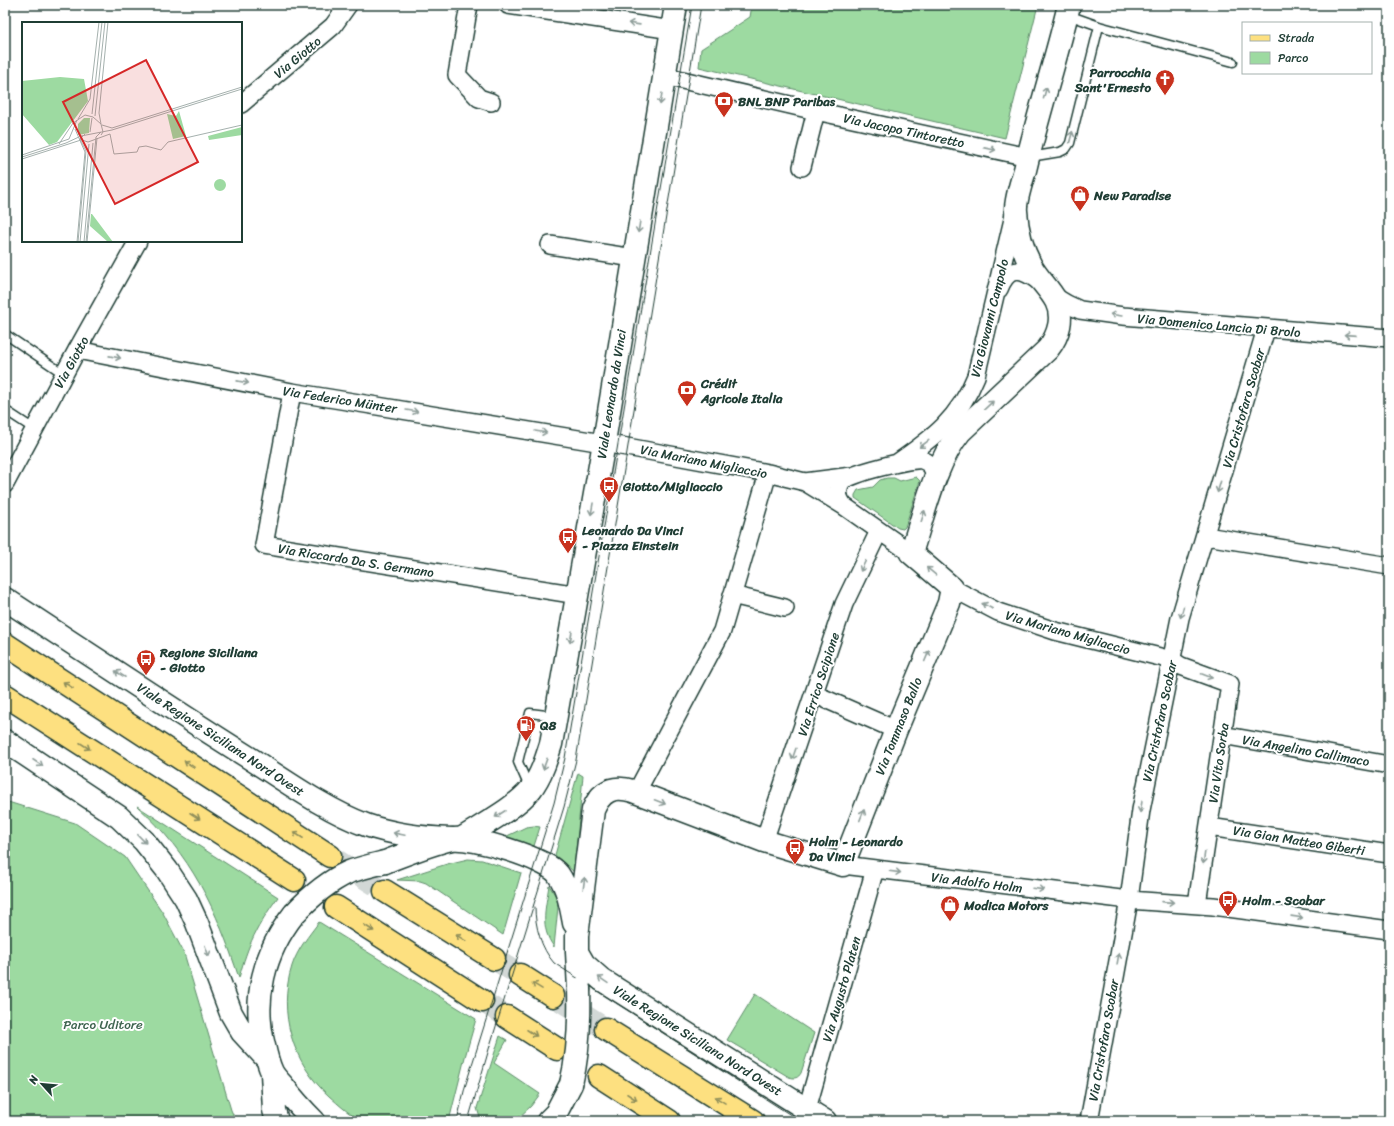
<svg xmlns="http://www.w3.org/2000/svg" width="1394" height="1126" font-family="Sriracha,sans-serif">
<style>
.green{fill:#9ddaa1;stroke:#5e8c6a}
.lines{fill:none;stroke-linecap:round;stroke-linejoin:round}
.primary-tunnel{stroke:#d2d8d6;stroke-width:22;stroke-dasharray:22 11;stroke-linecap:butt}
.lane-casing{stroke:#1f3d34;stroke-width:11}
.street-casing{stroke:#1f3d34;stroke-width:20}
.secondary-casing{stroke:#1f3d34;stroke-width:25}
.primary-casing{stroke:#1f3d34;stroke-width:25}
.lane{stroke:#fff;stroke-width:8}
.street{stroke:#fff;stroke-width:17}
.secondary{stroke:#fff;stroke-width:22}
.primary{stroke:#fde080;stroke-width:22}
.tram{stroke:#1f3d34;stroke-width:1}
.secondary-bridge-casing{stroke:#1f3d34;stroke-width:25;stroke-linecap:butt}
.secondary-bridge{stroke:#fff;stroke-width:22}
.oneway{stroke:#8f9e9a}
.oneway2{stroke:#8e8e5a}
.labels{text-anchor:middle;stroke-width:4;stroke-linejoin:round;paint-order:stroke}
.street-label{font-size:13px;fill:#1f3d34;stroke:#fff}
.poi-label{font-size:13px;font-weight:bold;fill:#1f3d34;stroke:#fff;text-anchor:start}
.park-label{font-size:13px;fill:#3e644f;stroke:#fff}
.inset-road{fill:none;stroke:#a5b1ae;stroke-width:1}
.view{fill:#d62828;fill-opacity:0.15;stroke:#d62828;stroke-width:2}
.inset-edge{fill:none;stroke:#1f3d34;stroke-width:2}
</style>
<rect width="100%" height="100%" fill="#fff"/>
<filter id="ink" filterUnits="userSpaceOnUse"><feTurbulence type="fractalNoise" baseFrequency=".025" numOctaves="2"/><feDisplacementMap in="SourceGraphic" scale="8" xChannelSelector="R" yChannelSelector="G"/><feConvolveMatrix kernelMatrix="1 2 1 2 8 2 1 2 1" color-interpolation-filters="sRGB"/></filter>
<g filter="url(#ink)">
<path class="green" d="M752,5H1038L1005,138L699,67L701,49L750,17Z
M916,477L920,481L905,527L903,529L898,528L855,498V495L858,490L873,487L880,480L887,478H894L900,481Z
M578,773L583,776L574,872L555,855Z
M5,801L75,823L125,857L163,913L184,953L231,1110L236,1121H5Z
M137,806L278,897C257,926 248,944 239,978C217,910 191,854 137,806Z
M534,826L540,827L534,846L505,837L526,827Z
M468,859L482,860L521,873L503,935L426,883L420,881L397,880L447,864Z
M549,885L557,898L558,907L554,947C539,927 546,907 549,885Z
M319,922L476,1019L465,1057L449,1121C429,1121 409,1121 388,1121C381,1121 371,1122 364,1121C354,1119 337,1103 329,1096C293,1064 277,1013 292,966C297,950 309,935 319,922Z
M755,994L814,1033L801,1073C798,1078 795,1079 789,1077L727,1040Z
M500,1036L507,1040L494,1063L540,1094L531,1106L515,1121H481L477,1108Z"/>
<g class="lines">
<path class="primary-tunnel" d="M330,856L385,891
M494,959L520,975
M553,996L606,1029
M482,1001L507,1017"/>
<g class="lane-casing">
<path id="lane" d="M1068,15L1099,26L1233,62
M1030,157L1060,152L1066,149L1070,143L1099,26
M5,334L64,374
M5,410L34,429
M529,787L518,762L530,713L554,716"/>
</g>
<g class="street-casing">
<path id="street" d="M469,5L457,75L479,98L491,102
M508,5L672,30
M665,76L816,111L1028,157
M241,104L333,26L348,5
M802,167L816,111
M550,245L634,258
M999,289C1009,264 1022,269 1040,282
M1052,295L1067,304L1080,310L1123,316L1389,338
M77,350L292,392L627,447L768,473L805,482L844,506
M292,392L264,545L578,595
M897,463C933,438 959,419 976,376L1014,215
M805,482L852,476
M5,484L77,350L138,241
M1204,539L1212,537L1389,566
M911,553L844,506C838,499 836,489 843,481C849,474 912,458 922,460C932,463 936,472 934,482
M952,588L998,612L1055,631L1172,660L1181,666L1230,684L1197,904
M732,595L785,608
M814,694L896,730
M1222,735L1389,765
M636,793L722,631L768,473
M1209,827L1389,854
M764,841L844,604L879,531
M843,865L1129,900L1213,906L1389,930
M807,1109L875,869
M1089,1121L1129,900L1141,810L1180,618L1266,329"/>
</g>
<g class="secondary-casing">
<path id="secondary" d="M5,599C86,652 167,706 248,757C284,780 327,811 366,825C395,835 422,838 452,839
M5,741L119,817L144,841L167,870L186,899L197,923L231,1013L242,1032L267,1059
M461,839C481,826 517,807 531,789C541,776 546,760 551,744L602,454L676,5
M385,862C406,854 429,844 452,839C471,836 546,858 558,874C568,888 571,907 574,923
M294,914C264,952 252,999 264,1046C266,1055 268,1064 272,1072C275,1078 280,1082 284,1087C293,1099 303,1110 314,1121
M577,952L584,964L602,980L825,1121
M579,989L577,952V936L593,810C601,791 613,785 633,791L764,841L843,865L896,730L949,603L952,588L911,553C924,514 935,463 960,432L1048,349C1059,335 1064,317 1056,301C1049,288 1038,279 1031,266C1022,249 1017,230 1016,211C1015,201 1022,180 1025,170C1038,114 1056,60 1069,5
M272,1073L274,1110L277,1121
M548,1121L556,1113L571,1084"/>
</g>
<g class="primary-casing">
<path id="primary" d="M5,644L330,856
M5,695L294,880
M385,891L494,959
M336,907L482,1001
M520,975L553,996
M507,1017L557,1049
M606,1029L753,1121
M599,1076L669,1121"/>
</g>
<use href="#lane" class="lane"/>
<use href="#street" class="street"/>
<use href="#secondary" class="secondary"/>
<use href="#primary" class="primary"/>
<path class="tram" d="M535,907C535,927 541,948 554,963L800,1121
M457,1121L465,1087L554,803L565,758L692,5
M468,1121L489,1049L564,807L576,760L701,5"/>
<g class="secondary-bridge-casing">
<path id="secondary-bridge" d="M294,914C310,897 327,882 349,872C360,868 373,865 385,862
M571,1084C579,1052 580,1022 579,989"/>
</g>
<use href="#secondary-bridge" class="secondary-bridge"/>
</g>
<defs><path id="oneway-shaft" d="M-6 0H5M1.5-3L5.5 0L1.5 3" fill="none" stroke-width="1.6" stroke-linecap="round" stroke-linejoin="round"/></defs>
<g class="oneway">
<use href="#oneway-shaft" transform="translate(634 24) rotate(-172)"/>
<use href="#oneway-shaft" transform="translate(1045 93) rotate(-75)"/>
<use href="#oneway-shaft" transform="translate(661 99) rotate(99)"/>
<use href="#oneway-shaft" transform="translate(1071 137) rotate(-75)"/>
<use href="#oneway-shaft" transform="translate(990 149) rotate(12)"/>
<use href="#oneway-shaft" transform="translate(639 227) rotate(99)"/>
<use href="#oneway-shaft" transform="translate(1116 315) rotate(-171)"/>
<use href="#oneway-shaft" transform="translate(1350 335) rotate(-176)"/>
<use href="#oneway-shaft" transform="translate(115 357) rotate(11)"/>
<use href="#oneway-shaft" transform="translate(243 382) rotate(11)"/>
<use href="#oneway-shaft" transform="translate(989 405) rotate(-43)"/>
<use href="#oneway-shaft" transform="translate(412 411) rotate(9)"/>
<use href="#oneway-shaft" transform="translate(541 432) rotate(9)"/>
<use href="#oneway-shaft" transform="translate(924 444) rotate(143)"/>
<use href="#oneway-shaft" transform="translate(1219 487) rotate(106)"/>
<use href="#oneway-shaft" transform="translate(592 509) rotate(100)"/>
<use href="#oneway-shaft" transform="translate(923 516) rotate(-72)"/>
<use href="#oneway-shaft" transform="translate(863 566) rotate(116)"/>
<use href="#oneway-shaft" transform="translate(931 571) rotate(-140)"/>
<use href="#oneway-shaft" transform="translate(987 606) rotate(-152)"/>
<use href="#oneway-shaft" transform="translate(1182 612) rotate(106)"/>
<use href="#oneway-shaft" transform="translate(571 637) rotate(100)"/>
<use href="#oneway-shaft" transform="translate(927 656) rotate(-67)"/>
<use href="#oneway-shaft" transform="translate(120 674) rotate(-147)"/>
<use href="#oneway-shaft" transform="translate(1207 676) rotate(21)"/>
<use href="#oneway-shaft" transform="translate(794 754) rotate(109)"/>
<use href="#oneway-shaft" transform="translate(38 763) rotate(33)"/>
<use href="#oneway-shaft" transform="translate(545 764) rotate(110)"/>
<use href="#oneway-shaft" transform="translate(660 802) rotate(21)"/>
<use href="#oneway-shaft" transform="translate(1141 807) rotate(100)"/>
<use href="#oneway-shaft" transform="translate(500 814) rotate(147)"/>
<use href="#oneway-shaft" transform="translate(862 815) rotate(-68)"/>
<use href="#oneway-shaft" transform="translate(399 834) rotate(-168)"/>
<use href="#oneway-shaft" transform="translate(142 839) rotate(46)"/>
<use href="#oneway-shaft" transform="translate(1204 858) rotate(98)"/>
<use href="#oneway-shaft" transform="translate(895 872) rotate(7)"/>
<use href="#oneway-shaft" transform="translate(584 883) rotate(-83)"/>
<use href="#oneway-shaft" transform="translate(1038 889) rotate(7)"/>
<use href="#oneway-shaft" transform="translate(1168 902) rotate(4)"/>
<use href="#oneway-shaft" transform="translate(1297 917) rotate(8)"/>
<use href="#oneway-shaft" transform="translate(207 951) rotate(70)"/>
<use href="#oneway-shaft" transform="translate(1118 959) rotate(-80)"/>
<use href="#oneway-shaft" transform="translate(603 980) rotate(-146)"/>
</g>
<g class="oneway2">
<use href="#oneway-shaft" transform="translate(68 685) rotate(-147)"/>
<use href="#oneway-shaft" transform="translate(85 746) rotate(33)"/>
<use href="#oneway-shaft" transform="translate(189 764) rotate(-147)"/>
<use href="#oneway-shaft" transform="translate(195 816) rotate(33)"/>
<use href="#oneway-shaft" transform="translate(298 835) rotate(-147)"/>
<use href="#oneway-shaft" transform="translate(369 928) rotate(33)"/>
<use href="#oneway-shaft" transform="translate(461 938) rotate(-148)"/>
<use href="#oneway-shaft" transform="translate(537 986) rotate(-148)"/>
<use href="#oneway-shaft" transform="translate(532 1033) rotate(33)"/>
<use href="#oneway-shaft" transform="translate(632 1097) rotate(33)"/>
<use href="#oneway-shaft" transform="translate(720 1100) rotate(-148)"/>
</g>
</g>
<defs>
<g id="church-pin" transform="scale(1)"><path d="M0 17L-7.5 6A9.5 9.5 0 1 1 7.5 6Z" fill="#c8321e" stroke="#fff"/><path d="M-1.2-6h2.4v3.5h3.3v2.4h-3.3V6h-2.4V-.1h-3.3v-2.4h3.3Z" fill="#fff"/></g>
<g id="bank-pin" transform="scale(1)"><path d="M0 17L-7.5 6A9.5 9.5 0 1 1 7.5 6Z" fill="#c8321e" stroke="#fff"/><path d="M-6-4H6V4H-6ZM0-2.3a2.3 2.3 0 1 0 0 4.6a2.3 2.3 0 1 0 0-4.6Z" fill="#fff"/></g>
<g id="shop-pin" transform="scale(1)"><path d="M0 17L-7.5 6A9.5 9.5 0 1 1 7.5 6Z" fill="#c8321e" stroke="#fff"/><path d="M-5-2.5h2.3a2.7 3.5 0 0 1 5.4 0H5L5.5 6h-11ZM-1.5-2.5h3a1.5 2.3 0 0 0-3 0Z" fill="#fff"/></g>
<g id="bus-pin" transform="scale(1)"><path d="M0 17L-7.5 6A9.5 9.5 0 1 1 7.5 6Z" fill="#c8321e" stroke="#fff"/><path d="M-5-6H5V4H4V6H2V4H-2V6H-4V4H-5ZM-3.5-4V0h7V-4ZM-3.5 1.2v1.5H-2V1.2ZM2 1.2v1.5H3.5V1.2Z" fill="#fff"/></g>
<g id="fuel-pin" transform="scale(1)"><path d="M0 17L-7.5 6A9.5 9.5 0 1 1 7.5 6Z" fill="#c8321e" stroke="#fff"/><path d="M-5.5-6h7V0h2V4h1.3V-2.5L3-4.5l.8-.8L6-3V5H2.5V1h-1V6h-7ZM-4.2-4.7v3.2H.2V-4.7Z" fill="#fff"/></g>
</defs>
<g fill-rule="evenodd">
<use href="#church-pin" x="1165" y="79"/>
<use href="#bank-pin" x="724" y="101"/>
<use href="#shop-pin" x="1080" y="195"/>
<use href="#bank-pin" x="687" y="390"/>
<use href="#bus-pin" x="609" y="486"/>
<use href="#bus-pin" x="568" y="537"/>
<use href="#bus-pin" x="146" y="659"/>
<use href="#fuel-pin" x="526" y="725"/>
<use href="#bus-pin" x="795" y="848"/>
<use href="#bus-pin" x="1228" y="900"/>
<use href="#shop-pin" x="950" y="905"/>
</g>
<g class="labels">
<g class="street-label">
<text transform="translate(297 57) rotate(-40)" y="5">Via Giotto</text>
<text transform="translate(904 130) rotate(12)" y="5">Via Jacopo Tintoretto</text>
<text transform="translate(989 318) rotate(-76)" y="5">Via Giovanni Campolo</text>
<text transform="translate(1219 325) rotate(5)" y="5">Via Domenico Lancia Di Brolo</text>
<text transform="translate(71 362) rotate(-61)" y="5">Via Giotto</text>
<text transform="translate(611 394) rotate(-81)" y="5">Viale Leonardo da Vinci</text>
<text transform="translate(340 399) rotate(9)" y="5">Via Federico Münter</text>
<text transform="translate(1243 408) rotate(-74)" y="5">Via Cristofaro Scobar</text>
<text transform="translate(704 461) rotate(11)" y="5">Via Mariano Migliaccio</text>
<text transform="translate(356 560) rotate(9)" y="5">Via Riccardo Da S. Germano</text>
<text transform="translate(1068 632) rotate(16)" y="5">Via Mariano Migliaccio</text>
<text transform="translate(818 684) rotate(-72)" y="5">Via Errico Scipione</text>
<text transform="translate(1159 721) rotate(-78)" y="5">Via Cristofaro Scobar</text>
<text transform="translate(898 726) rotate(-68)" y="5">Via Tommaso Ballo</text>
<text transform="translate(221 739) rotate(33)" y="5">Viale Regione Siciliana Nord Ovest</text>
<text transform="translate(1306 750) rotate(10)" y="5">Via Angelino Callimaco</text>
<text transform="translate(1218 763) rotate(-82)" y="5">Via Vito Sorba</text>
<text transform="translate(1299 840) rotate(9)" y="5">Via Gian Matteo Giberti</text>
<text transform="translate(977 882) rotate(7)" y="5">Via Adolfo Holm</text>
<text transform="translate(841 989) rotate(-74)" y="5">Via Augusto Platen</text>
<text transform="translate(698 1040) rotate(32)" y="5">Viale Regione Siciliana Nord Ovest</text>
<text transform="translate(1103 1040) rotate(-80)" y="5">Via Cristofaro Scobar</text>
</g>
<g class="poi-label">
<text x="1151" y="77" text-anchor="end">Parrocchia<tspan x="1151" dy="15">Sant'Ernesto</tspan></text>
<text x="738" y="106">BNL BNP Paribas</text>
<text x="1094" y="200">New Paradise</text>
<text x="701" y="388">Crédit<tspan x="701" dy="15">Agricole Italia</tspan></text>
<text x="623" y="491">Giotto/Migliaccio</text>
<text x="582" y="535">Leonardo Da Vinci<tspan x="582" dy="15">- Piazza Einstein</tspan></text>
<text x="160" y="657">Regione Siciliana<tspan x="160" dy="15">- Giotto</tspan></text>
<text x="540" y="730">Q8</text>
<text x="809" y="846">Holm - Leonardo<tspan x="809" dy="15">Da Vinci</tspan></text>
<text x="1242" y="905">Holm - Scobar</text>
<text x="964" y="910">Modica Motors</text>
</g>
<g class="park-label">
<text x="103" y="1029">Parco Uditore</text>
</g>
</g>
<g transform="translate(22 22)">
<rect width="220" height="220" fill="#fff"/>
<path d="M38,55L62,57L66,79L35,120L27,123L0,92V59ZM157,89L164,114L151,117L145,92L154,94ZM62,96H68L67,111L56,113V102ZM220,105V113L187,118L186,114ZM192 163a6 6 0 1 1 12 0a6 6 0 1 1-12 0ZM69,192H70L91,220H86L68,204Z" fill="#9ddaa1"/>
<path class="inset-road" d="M70,92L80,0M73,94L83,0M56,97L68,77L77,0M79,102L77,91L86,0M80,103L90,106L220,65M53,107L63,130L55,220M68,110L70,96M57,117L66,120L88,112L92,132L115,130L117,125L124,124L139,128L146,120L220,103M37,122L51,101L63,93L71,95L79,102L81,110L79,113M0,133L47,117L55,98M0,135L44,121L59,114L90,108L220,67M0,137L59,118M56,220L64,129L58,117L63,112M58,220L67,122M62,220L71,121M64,220L74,115L79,110M65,220L75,116"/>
<path class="view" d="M124,38L176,140L93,182L41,80Z"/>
<rect width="220" height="220" class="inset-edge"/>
</g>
<rect width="1394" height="1126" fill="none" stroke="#fff" stroke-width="20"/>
<rect x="10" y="10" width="1374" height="1106" fill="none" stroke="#1f3d34" stroke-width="1.5" filter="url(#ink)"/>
<rect x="1242" y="22" width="130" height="52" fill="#ffffff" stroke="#a5b1ae"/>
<rect x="1250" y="35" width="20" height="6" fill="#fde080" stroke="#a5b1ae"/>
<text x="1278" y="42" font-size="12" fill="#1f3d34">Strada</text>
<rect x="1250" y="52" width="20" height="12" fill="#9ddaa1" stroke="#a5b1ae"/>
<text x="1278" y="62" font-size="12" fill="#1f3d34">Parco</text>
<g transform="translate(42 1084) rotate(297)" stroke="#ffffff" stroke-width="3" paint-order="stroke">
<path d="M0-3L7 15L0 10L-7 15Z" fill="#1f3d34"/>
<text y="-6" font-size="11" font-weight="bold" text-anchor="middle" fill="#1f3d34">N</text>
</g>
</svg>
